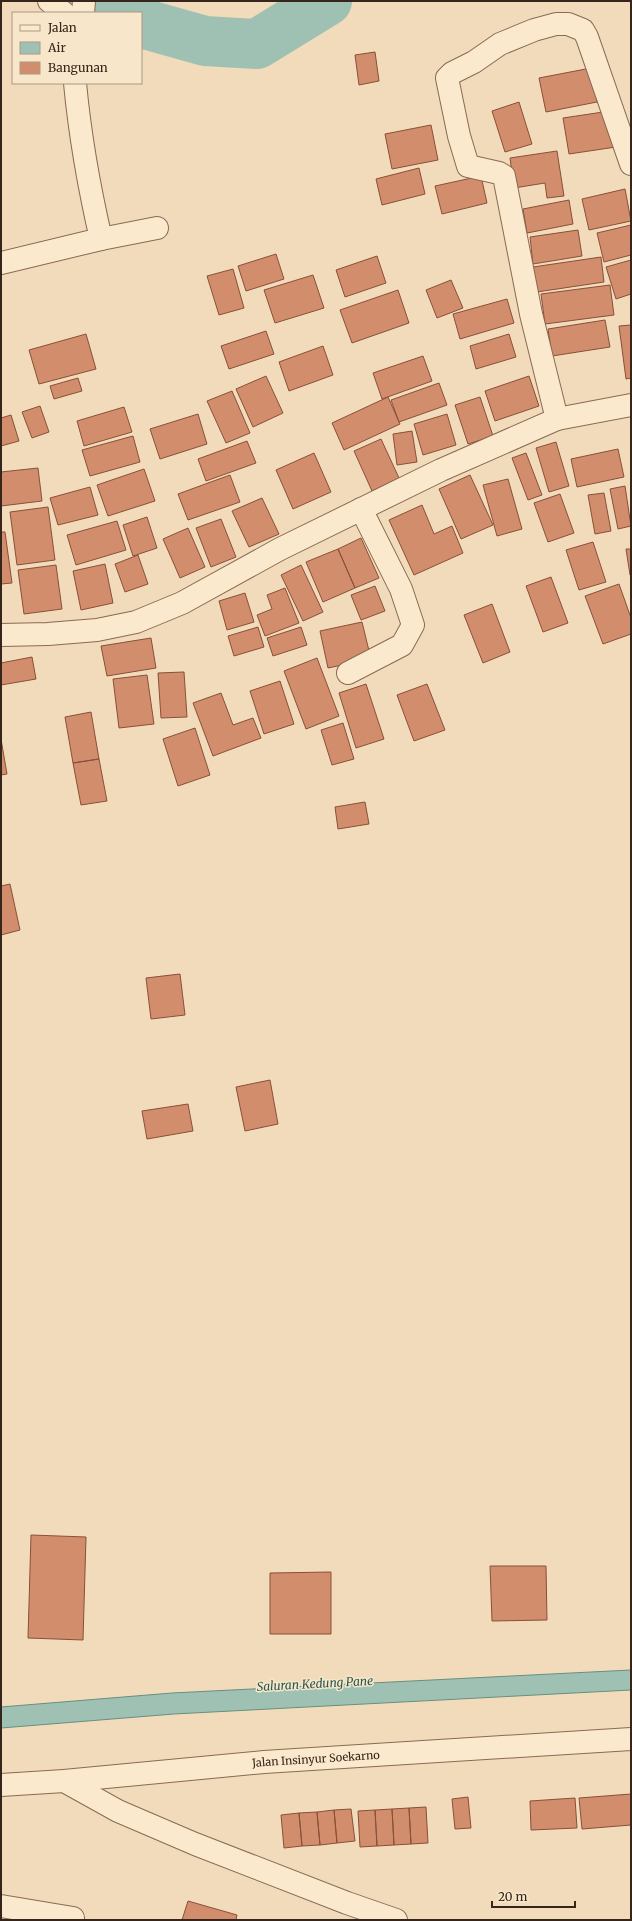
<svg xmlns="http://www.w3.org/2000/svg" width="632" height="1921" font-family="Merriweather,serif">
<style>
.water{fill:#9fc1b4;stroke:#678f81}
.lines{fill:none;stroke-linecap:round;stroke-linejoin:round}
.river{stroke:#9fc1b4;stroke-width:50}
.building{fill:#d28d6d;stroke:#895038}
.minor-casing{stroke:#896a54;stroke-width:24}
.minor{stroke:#fbe9ce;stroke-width:22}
.labels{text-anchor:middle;stroke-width:3;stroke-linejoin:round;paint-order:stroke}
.street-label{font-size:11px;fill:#36251a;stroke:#f8e6ca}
.water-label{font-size:12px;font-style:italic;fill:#285850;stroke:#f8e6ca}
</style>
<rect width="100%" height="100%" fill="#f1dbba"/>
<path class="water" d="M631,1670V1690L174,1714L1,1728V1707L172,1693Z"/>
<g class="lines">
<path class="river" d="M77,1L105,13
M141,23L205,41L257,44L327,1"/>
</g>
<path class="building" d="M375,52L379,81L359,85L355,55Z
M591,68L597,102L546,112L539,78Z
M519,102L532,144L505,152L492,111Z
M610,111L616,147L569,154L563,118Z
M431,125L438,160L392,169L385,134Z
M557,151L564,196L547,198L545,183L514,188L510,158Z
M419,168L425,194L382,205L376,179Z
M481,176L487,203L442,214L435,186Z
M625,189L631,221L589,230L582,199Z
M569,200L573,224L527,233L523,209Z
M631,225V255L604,262L597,233Z
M578,230L582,256L533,264L530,237Z
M276,254L284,279L246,291L238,266Z
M377,256L386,283L345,297L336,270Z
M601,257L604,282L537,292L533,267Z
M631,260V294L616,299L606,267Z
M233,269L244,308L219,315L207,276Z
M313,275L324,308L275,323L264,290Z
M451,280L463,308L437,318L426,290Z
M610,285L614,315L545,324L541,294Z
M398,290L409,323L352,343L340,310Z
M507,299L514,323L460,339L453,314Z
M605,320L610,347L552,356L548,329Z
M631,325V378L626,379L619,326Z
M266,331L274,354L229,369L221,346Z
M86,334L96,369L39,384L29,350Z
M509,334L516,357L476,369L470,346Z
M323,346L333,375L289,391L279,362Z
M423,356L432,381L382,399L373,373Z
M266,376L283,413L253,427L236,389Z
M529,376L539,406L495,421L485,391Z
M78,378L82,391L54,399L50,386Z
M439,383L447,405L399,422L391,400Z
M232,391L250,433L226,443L207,401Z
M388,397L400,424L344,450L332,423Z
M480,397L493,436L468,444L455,405Z
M40,406L49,432L32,438L22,412Z
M124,407L132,432L84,446L77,421Z
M198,414L207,444L160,459L150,429Z
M447,414L456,445L423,455L414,424Z
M11,415L19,441L1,446V418Z
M412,431L417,462L397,465L393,434Z
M133,436L140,462L90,476L82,450Z
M381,439L399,478L372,491L354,451Z
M247,441L256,463L206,481L198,459Z
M556,442L569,486L549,492L536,448Z
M618,449L624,477L577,487L571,459Z
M314,453L331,492L293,509L276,470Z
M526,453L542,495L528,500L512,458Z
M38,468L42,501L1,506V472Z
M144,469L155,501L108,516L97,485Z
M230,475L240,502L188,520L178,494Z
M470,475L493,525L461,539L439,489Z
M508,479L522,529L497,536L483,485Z
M625,486L631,526L618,529L610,489Z
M90,487L98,515L58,525L50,498Z
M604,493L611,531L595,534L588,495Z
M560,494L574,533L548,542L534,503Z
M262,498L279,534L249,547L232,511Z
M422,505L434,534L452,526L463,553L414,575L389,520Z
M48,507L55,560L17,565L10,512Z
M147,517L157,548L133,556L123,525Z
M221,519L236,557L211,567L196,528Z
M117,521L126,550L76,565L67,535Z
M188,528L205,567L180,578L163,539Z
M1,532H5L12,583L1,584Z
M361,538L379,578L355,588L338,549Z
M593,542L606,582L579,590L566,550Z
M338,549L355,588L323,602L306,562Z
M626,549H631V575H630Z
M138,555L148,584L125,592L115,564Z
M105,564L113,603L81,610L73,571Z
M56,565L62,609L24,614L18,570Z
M301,565L323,612L303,621L281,575Z
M551,577L568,623L543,632L526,586Z
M619,584L631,618V634L603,644L585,596Z
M375,586L385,611L361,620L351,595Z
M285,588L299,623L265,636L257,615L272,609L267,595Z
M245,593L254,622L227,630L219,601Z
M492,604L510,652L483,663L464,615Z
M362,622L371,659L328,668L320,631Z
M258,627L264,647L234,656L228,636Z
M301,627L307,645L273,656L267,638Z
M151,638L156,668L107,676L101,646Z
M32,657L36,679L1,685V663Z
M317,658L339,716L306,729L284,671Z
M184,672L187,717L161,718L158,673Z
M147,675L154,724L119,728L113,679Z
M280,681L294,724L264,734L250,691Z
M366,684L384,739L356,748L339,693Z
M427,684L445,730L414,741L397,695Z
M221,693L233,725L253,718L261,738L213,756L193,703Z
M91,712L99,759L73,763L65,717Z
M343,723L354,759L332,765L321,730Z
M195,728L210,775L178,786L163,739Z
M1,739L7,774L1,775Z
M99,759L107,801L81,805L73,763Z
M365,802L369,824L338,829L335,807Z
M10,884L20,930L1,935V886Z
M180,974L185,1015L151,1019L146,978Z
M270,1080L278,1124L245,1131L236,1087Z
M188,1104L193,1131L147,1139L142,1111Z
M31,1535L86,1537L83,1640L28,1638Z
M490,1566H546L547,1620L492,1621Z
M331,1572V1634H270V1573Z
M631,1794V1825L582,1829L579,1798Z
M468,1797L471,1828L455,1829L452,1799Z
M575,1798L577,1828L531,1830L530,1801Z
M426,1807L428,1843L411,1844L409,1808Z
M409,1808L411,1844L394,1845L392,1809Z
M351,1809L355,1841L337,1843L334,1810Z
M392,1809L394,1845L377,1846L375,1810Z
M334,1810L337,1843L320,1845L317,1812Z
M375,1810L377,1846L360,1847L358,1811Z
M317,1812L320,1845L302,1846L299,1813Z
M299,1813L302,1846L284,1848L281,1815Z
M188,1901L237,1915L236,1920H182Z"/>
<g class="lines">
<g class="minor-casing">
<g id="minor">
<path d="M49,1L64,13"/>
<path d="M83,13L84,1"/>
<path d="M101,239L157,228"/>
<path d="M1,263L101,239C89,187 80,136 75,83"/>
<path d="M557,419L531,314L504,176L499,173L468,166L459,136L447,78L452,73L474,62L500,44L534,30L556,24H568L583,30L587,37L631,164"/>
<path d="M1,635L48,634L97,630L136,622L182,603L280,549L441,470L557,419L631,405"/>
<path d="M348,673L402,645L413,625L401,589L361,509"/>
<path d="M64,1781L118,1811L195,1844L347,1903L396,1920"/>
<path id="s1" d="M1,1785L64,1781L264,1762L631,1739"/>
<path d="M1,1906L73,1918"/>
</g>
</g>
<use href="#minor" class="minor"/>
</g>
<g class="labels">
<g class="street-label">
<text dy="4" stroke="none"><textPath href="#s1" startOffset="316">Jalan Insinyur Soekarno</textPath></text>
</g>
<g class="water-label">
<text transform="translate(315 1684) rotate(-3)" y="4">Saluran Kedung Pane</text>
</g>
</g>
<rect width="632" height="1921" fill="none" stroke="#36251a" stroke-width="4"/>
<rect x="12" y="12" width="130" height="72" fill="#f8e6ca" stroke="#aa9984"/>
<rect x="20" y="25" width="20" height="6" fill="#fbe9ce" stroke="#aa9984"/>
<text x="48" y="32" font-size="12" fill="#36251a">Jalan</text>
<rect x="20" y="42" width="20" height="12" fill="#9fc1b4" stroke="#aa9984"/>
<text x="48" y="52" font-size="12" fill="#36251a">Air</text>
<rect x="20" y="62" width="20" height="12" fill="#d28d6d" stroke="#aa9984"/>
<text x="48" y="72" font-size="12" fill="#36251a">Bangunan</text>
<path d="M492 1901v6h83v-6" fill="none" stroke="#36251a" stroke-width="2"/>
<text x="498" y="1901" font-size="12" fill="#36251a" stroke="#f8e6ca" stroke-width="3" paint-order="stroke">20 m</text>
</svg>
